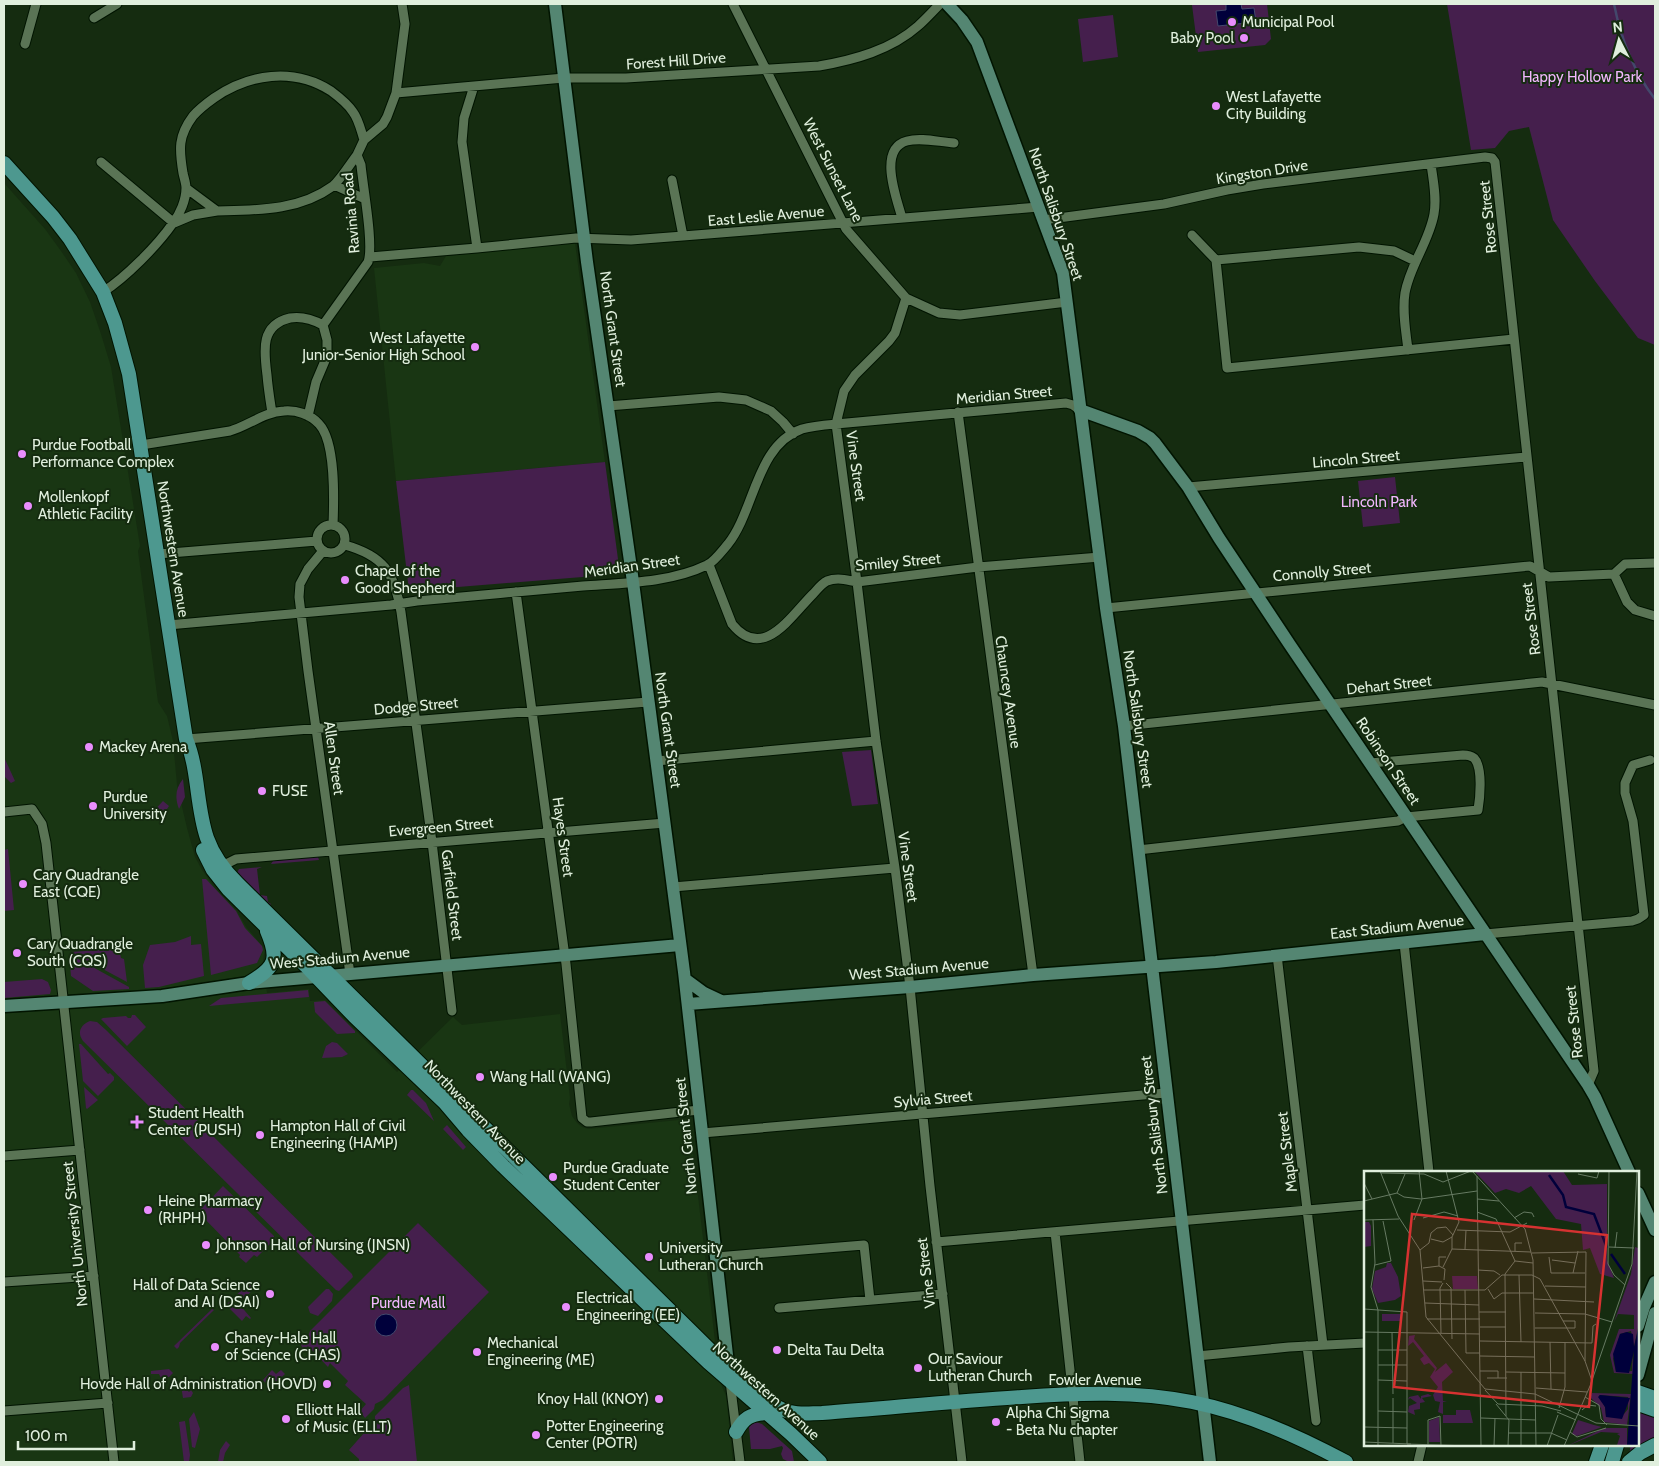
<svg xmlns="http://www.w3.org/2000/svg" width="1659" height="1466" font-family="Cabin,sans-serif">
<style>
.built{fill:#193613}
.green{fill:#451f4d}
.water{fill:#00003b;stroke:#43486c}
.lines{fill:none;stroke-linecap:round;stroke-linejoin:round}
.stream{stroke:#43486c;stroke-width:2.5}
.street-casing{stroke:#011400;stroke-width:11}
.secondary-casing{stroke:#011400;stroke-width:15}
.primary-casing{stroke:#011400;stroke-width:16}
.street{stroke:#5a7455;stroke-width:9}
.secondary{stroke:#548672;stroke-width:12}
.primary{stroke:#4d988f;stroke-width:14}
.poi-dot{fill:#e98dfd;stroke:#152c10;stroke-width:2}
.labels{text-anchor:middle;stroke-width:4;stroke-linejoin:round;paint-order:stroke}
.poi-label{font-size:15px;fill:#e0efdd;stroke:#152c10;text-anchor:start}
.street-label{font-size:15px;fill:#e0efdd;stroke:#152c10}
.park-label{font-size:15px;fill:#f2b7fe;stroke:#152c10}
.inset-river{fill:none;stroke:#00003b;stroke-width:2.5}
.inset-road{fill:none;stroke:#667a62;stroke-width:1}
.view{fill:#d63231;fill-opacity:0.15;stroke:#d63231;stroke-width:2.5}
.inset-edge{fill:none;stroke:#e0efdd;stroke-width:2.5}
</style>
<rect width="100%" height="100%" fill="#152c10"/>
<path class="built" d="M4,183L45,229L61,251L76,273L90,302L101,334L111,367L140,546L138,551L158,702L167,716L173,741L177,785L187,828L195,857L202,870L215,888L237,911L246,927L265,949L263,962L267,993L309,989L310,1001L325,1000L397,1072L453,1017L462,1025L560,1014L570,1098L569,1104L572,1116L577,1123L582,1127L588,1129L689,1119L715,1341L712,1343L720,1382L726,1396L733,1462H4Z
M575,243L605,462L396,481L374,268L424,263L440,266L446,256Z"/>
<path class="green" d="M1202,4H1267L1271,39L1265,45L1198,52L1192,5Z
M1447,4H1655V345L1638,338L1595,281L1553,220L1529,127L1509,131L1495,148L1471,150Z
M1113,15L1118,57L1083,62L1078,19Z
M605,462L620,574L409,591L396,481Z
M1395,477L1400,523L1363,527L1358,481Z
M871,750L878,804L852,806L842,752Z
M4,757L15,781L11,783L4,776Z
M183,779L185,797L179,809C175,798 175,789 183,779Z
M163,801L169,806L163,815L149,816Z
M8,849L14,910L4,911V850Z
M315,857H318L319,860L271,864L273,861Z
M262,867L257,869L260,895L267,896L268,902L271,904L269,906L237,873L239,869Z
M202,879H206L236,911L245,928L262,946L263,950L257,963L211,975Z
M191,936V945L201,944L204,976L159,987L145,988L143,965L150,945L175,942Z
M111,949H119L121,958L124,959L127,982L71,952Z
M69,954L129,987V989L93,991L71,976Z
M42,979L48,982L51,990L50,994L4,998V982Z
M308,990L309,997L209,1006L221,998Z
M325,1001L355,1031V1033L337,1034L315,1012L314,1002Z
M132,1015H135L146,1027L127,1046L101,1019L103,1018L126,1016L128,1018H131Z
M90,1021L97,1022L106,1030L352,1274L353,1277L339,1291L336,1290L307,1262L83,1041C77,1033 80,1025 90,1021Z
M332,1042L337,1043L348,1054L342,1057L322,1058L326,1046Z
M79,1044H81L108,1074L110,1073L114,1077V1080L98,1096L83,1081Z
M84,1087L98,1100L87,1109L86,1108Z
M411,1090H413L426,1103L434,1121L407,1095Z
M447,1125L466,1147L463,1150L443,1129Z
M223,1186L274,1236V1240L257,1257L254,1255L246,1263L239,1257L240,1255L198,1212Z
M418,1223L489,1292L383,1400L375,1404L374,1409L365,1418L360,1411L366,1404L345,1385L348,1381L330,1363L328,1367L308,1346L301,1353L302,1347L300,1343L307,1339L310,1331Z
M251,1281L257,1286L240,1302L239,1304L251,1318L250,1319L246,1316L242,1321L226,1305Z
M326,1289H329L333,1294L332,1301L318,1316L310,1313L308,1307Z
M212,1309L214,1310L180,1343L179,1347L177,1349L174,1346Z
M169,1369L173,1373L169,1377L161,1378L159,1374H151V1371Z
M272,1370L276,1374L281,1370L285,1374L270,1388L263,1380Z
M180,1379L185,1384L183,1386L189,1392L191,1390L193,1393L191,1397L183,1398Z
M409,1385L417,1462H359V1459L349,1450L364,1433L375,1429V1416L403,1388Z
M194,1412L200,1429L195,1448L192,1447L189,1419Z
M1641,1412L1655,1417V1438L1629,1454L1631,1445H1638V1423Z
M185,1421L190,1455L189,1462H184L179,1422Z
M756,1422L762,1424L792,1451L794,1462H789L783,1459L781,1454L783,1448L782,1446L770,1449H751L749,1427L751,1425Z
M226,1441L230,1445L225,1453L223,1462H218L220,1450Z"/>
<path class="water" d="M1226,4H1241L1242,9L1254,8L1256,22L1218,26L1216,11L1226,10Z
M375 1325a11 11 0 1 1 22 0a11 11 0 1 1-22 0Z"/>
<g class="lines">
<path class="stream" d="M1614,4C1621,39 1633,71 1655,99"/>
<g class="street-casing">
<path id="street" d="M733,4L846,229L906,298L939,313L960,315L1067,302
M94,18L117,4
M25,44L36,4
M474,86L464,118L462,142L477,248
M396,93L564,78H626L819,66C854,60 891,50 918,26C926,19 933,11 940,4
M101,162L174,223L193,215L217,211
M672,180L683,236
M334,185L365,199
M186,188L217,211C257,210 299,211 333,186C341,179 350,164 357,155
M902,218C897,199 877,149 907,141C921,137 939,142 954,143
M1043,220L1164,204L1227,190L1263,184L1485,157L1492,158L1495,162L1594,1071L1588,1085
M1192,235L1216,260L1227,368L1514,339
M370,257L477,248L576,238L631,240L683,236L1039,207
M1216,260L1359,247L1394,251L1415,261
M103,292C126,277 157,246 173,223C180,214 186,200 186,188C186,183 184,178 183,173C179,149 178,136 193,116C199,109 207,103 214,98C249,74 293,67 331,91C339,97 348,104 353,112C359,120 361,131 364,140
M906,298L895,333L889,341L855,375L844,391L836,424L857,582L876,741L895,868L910,987L930,1186L962,1462
M1408,350C1406,332 1402,312 1405,293C1410,265 1429,242 1434,214C1437,198 1433,180 1431,164
M608,406L719,397L746,400L771,411L783,422L793,434
M958,412L1033,975
M272,413C270,400 268,388 267,375C264,351 260,325 290,318C302,316 312,319 323,325
M308,416L316,382L327,356V340L323,325L368,262C374,245 363,187 361,165L357,155L364,140L383,124L387,117L396,93L405,24L402,4
M141,445L230,431C248,426 264,412 284,411C296,410 310,414 319,424C336,442 334,500 333,525
M1188,487L1527,457
M317 539a14 14 0 1 1 28 0a14 14 0 1 1-28 0Z
M345,545C384,556 394,572 401,612L432,842L452,1011
M323,551L308,569L300,584L299,597L308,671L350,974
M158,554L317,541
M1655,563L1625,564L1614,574L1627,602L1635,610L1655,616
M709,565L732,624C763,662 790,617 813,594C817,590 821,584 827,581C837,577 848,580 857,582L978,567L1100,557
M516,592L566,964L582,1118L587,1122H591L699,1110
M1106,608L1530,566L1549,577L1614,574
M168,625L391,605L417,601C472,596 528,591 583,586C623,583 670,583 707,565C714,562 722,551 728,544C755,510 756,445 802,429C813,426 825,425 836,424L1066,403L1073,405L1080,410
M1124,726L1542,682L1655,705
M186,739L648,702
M656,761L876,741
M4,812L32,809L42,824L46,843L114,1462
M1138,850L1398,821L1406,817L1478,810C1480,798 1483,767 1474,758C1470,755 1467,755 1463,755L1370,763
M222,866L236,859L665,823
M673,887L895,868
M1485,934L1632,921L1638,919L1644,915L1633,821L1625,793V783L1633,765L1650,760
M1404,943L1429,1172
M1277,955L1323,1345
M702,1133L1166,1093
M4,1156L80,1150
M1055,1232L1080,1462
M936,1242L1365,1205
M716,1257L864,1245L870,1300
M4,1282L94,1276
M779,1308L943,1294
M1307,1346L1316,1421
M1197,1356L1289,1347L1365,1343
M730,1381L740,1462
M4,1411L108,1403
M1418,1462L1422,1445"/>
</g>
<g class="secondary-casing">
<path id="secondary" d="M555,4L587,262L633,582L684,972L729,1373
M947,4L962,20L977,42L1063,273L1106,608L1124,726L1210,1462
M1080,410L1138,431L1150,438L1155,443L1188,487L1219,538L1290,645L1588,1085L1595,1097L1629,1172
M685,979L704,993L721,1001
M688,1004L910,987L1033,975L1216,962L1485,934
M4,1006L162,996L249,983L680,945
M1638,1193L1655,1230
M1638,1326L1644,1307L1655,1282
M1638,1375L1655,1313"/>
</g>
<g class="primary-casing">
<path id="primary" d="M4,163L53,217L70,239L103,292L115,323L129,374L186,739C199,770 196,806 207,838C213,855 224,870 237,883L715,1355C735,1373 765,1406 790,1412C801,1415 812,1413 822,1413C889,1408 955,1401 1022,1397C1079,1393 1136,1391 1192,1402C1247,1413 1298,1436 1346,1462
M203,850L213,870L228,889L306,966L355,1017L445,1103L468,1130L503,1166L708,1362L791,1434L820,1462
M249,983C276,967 279,959 267,931
M1638,1392L1655,1398
M1638,1404L1655,1410
M736,1432C744,1418 750,1414 766,1413
M1596,1462L1602,1445
M1612,1462L1617,1445
M1629,1462L1640,1453L1655,1445"/>
</g>
<use href="#street" class="street"/>
<use href="#secondary" class="secondary"/>
<use href="#primary" class="primary"/>
</g>
<g class="poi-dot">
<circle cx="1232" cy="22" r="5"/>
<circle cx="1244" cy="38" r="5"/>
<circle cx="1216" cy="106" r="5"/>
<circle cx="475" cy="347" r="5"/>
<circle cx="22" cy="454" r="5"/>
<circle cx="28" cy="506" r="5"/>
<circle cx="345" cy="580" r="5"/>
<circle cx="89" cy="747" r="5"/>
<circle cx="262" cy="791" r="5"/>
<circle cx="93" cy="806" r="5"/>
<circle cx="23" cy="884" r="5"/>
<circle cx="17" cy="953" r="5"/>
<circle cx="480" cy="1077" r="5"/>
<path d="M134.5 1114.5h5v5h5v5h-5v5h-5v-5h-5v-5h5z"/>
<circle cx="260" cy="1135" r="5"/>
<circle cx="553" cy="1177" r="5"/>
<circle cx="148" cy="1210" r="5"/>
<circle cx="206" cy="1245" r="5"/>
<circle cx="649" cy="1257" r="5"/>
<circle cx="270" cy="1294" r="5"/>
<circle cx="566" cy="1307" r="5"/>
<circle cx="215" cy="1347" r="5"/>
<circle cx="777" cy="1350" r="5"/>
<circle cx="477" cy="1352" r="5"/>
<circle cx="918" cy="1368" r="5"/>
<circle cx="327" cy="1384" r="5"/>
<circle cx="659" cy="1399" r="5"/>
<circle cx="286" cy="1419" r="5"/>
<circle cx="996" cy="1422" r="5"/>
<circle cx="536" cy="1435" r="5"/>
</g>
<g class="labels">
<g class="poi-label">
<text x="1242" y="27">Municipal Pool</text>
<text x="1234" y="43" text-anchor="end">Baby Pool</text>
<text x="1226" y="102">West Lafayette<tspan x="1226" dy="17">City Building</tspan></text>
<text x="465" y="343" text-anchor="end">West Lafayette<tspan x="465" dy="17">Junior-Senior High School</tspan></text>
<text x="32" y="450">Purdue Football<tspan x="32" dy="17">Performance Complex</tspan></text>
<text x="38" y="502">Mollenkopf<tspan x="38" dy="17">Athletic Facility</tspan></text>
<text x="355" y="576">Chapel of the<tspan x="355" dy="17">Good Shepherd</tspan></text>
<text x="99" y="752">Mackey Arena</text>
<text x="272" y="796">FUSE</text>
<text x="103" y="802">Purdue<tspan x="103" dy="17">University</tspan></text>
<text x="33" y="880">Cary Quadrangle<tspan x="33" dy="17">East (CQE)</tspan></text>
<text x="27" y="949">Cary Quadrangle<tspan x="27" dy="17">South (CQS)</tspan></text>
<text x="490" y="1082">Wang Hall (WANG)</text>
<text x="148" y="1118">Student Health<tspan x="148" dy="17">Center (PUSH)</tspan></text>
<text x="270" y="1131">Hampton Hall of Civil<tspan x="270" dy="17">Engineering (HAMP)</tspan></text>
<text x="563" y="1173">Purdue Graduate<tspan x="563" dy="17">Student Center</tspan></text>
<text x="158" y="1206">Heine Pharmacy<tspan x="158" dy="17">(RHPH)</tspan></text>
<text x="216" y="1250">Johnson Hall of Nursing (JNSN)</text>
<text x="659" y="1253">University<tspan x="659" dy="17">Lutheran Church</tspan></text>
<text x="260" y="1290" text-anchor="end">Hall of Data Science<tspan x="260" dy="17">and AI (DSAI)</tspan></text>
<text x="576" y="1303">Electrical<tspan x="576" dy="17">Engineering (EE)</tspan></text>
<text x="225" y="1343">Chaney-Hale Hall<tspan x="225" dy="17">of Science (CHAS)</tspan></text>
<text x="487" y="1348">Mechanical<tspan x="487" dy="17">Engineering (ME)</tspan></text>
<text x="787" y="1355">Delta Tau Delta</text>
<text x="928" y="1364">Our Saviour<tspan x="928" dy="17">Lutheran Church</tspan></text>
<text x="317" y="1389" text-anchor="end">Hovde Hall of Administration (HOVD)</text>
<text x="649" y="1404" text-anchor="end">Knoy Hall (KNOY)</text>
<text x="296" y="1415">Elliott Hall<tspan x="296" dy="17">of Music (ELLT)</tspan></text>
<text x="1006" y="1418">Alpha Chi Sigma<tspan x="1006" dy="17">- Beta Nu chapter</tspan></text>
<text x="546" y="1431">Potter Engineering<tspan x="546" dy="17">Center (POTR)</tspan></text>
</g>
<g class="street-label">
<text transform="translate(676 61) rotate(-4)" y="5">Forest Hill Drive</text>
<text transform="translate(833 170) rotate(63)" y="5">West Sunset Lane</text>
<text transform="translate(1262 172) rotate(-9)" y="5">Kingston Drive</text>
<text transform="translate(351 213) rotate(-95)" y="5">Ravinia Road</text>
<text transform="translate(1056 214) rotate(71)" y="5">North Salisbury Street</text>
<text transform="translate(766 216) rotate(-5)" y="5">East Leslie Avenue</text>
<text transform="translate(1488 217) rotate(-96)" y="5">Rose Street</text>
<text transform="translate(613 329) rotate(82)" y="5">North Grant Street</text>
<text transform="translate(1004 395) rotate(-5)" y="5">Meridian Street</text>
<text transform="translate(1356 459) rotate(-5)" y="5">Lincoln Street</text>
<text transform="translate(856 466) rotate(82)" y="5">Vine Street</text>
<text transform="translate(173 549) rotate(81)" y="5">Northwestern Avenue</text>
<text transform="translate(898 562) rotate(-5)" y="5">Smiley Street</text>
<text transform="translate(632 566) rotate(-8)" y="5">Meridian Street</text>
<text transform="translate(1322 572) rotate(-5)" y="5">Connolly Street</text>
<text transform="translate(1531 619) rotate(-97)" y="5">Rose Street</text>
<text transform="translate(1389 685) rotate(-6)" y="5">Dehart Street</text>
<text transform="translate(1008 692) rotate(82)" y="5">Chauncey Avenue</text>
<text transform="translate(416 706) rotate(-5)" y="5">Dodge Street</text>
<text transform="translate(1138 719) rotate(82)" y="5">North Salisbury Street</text>
<text transform="translate(668 730) rotate(82)" y="5">North Grant Street</text>
<text transform="translate(334 758) rotate(82)" y="5">Allen Street</text>
<text transform="translate(1388 761) rotate(56)" y="5">Robinson Street</text>
<text transform="translate(441 827) rotate(-5)" y="5">Evergreen Street</text>
<text transform="translate(563 837) rotate(82)" y="5">Hayes Street</text>
<text transform="translate(908 867) rotate(82)" y="5">Vine Street</text>
<text transform="translate(452 895) rotate(83)" y="5">Garfield Street</text>
<text transform="translate(1397 927) rotate(-6)" y="5">East Stadium Avenue</text>
<text transform="translate(340 958) rotate(-5)" y="5">West Stadium Avenue</text>
<text transform="translate(919 969) rotate(-5)" y="5">West Stadium Avenue</text>
<text transform="translate(1574 1022) rotate(-96)" y="5">Rose Street</text>
<text transform="translate(933 1099) rotate(-5)" y="5">Sylvia Street</text>
<text transform="translate(475 1112) rotate(46)" y="5">Northwestern Avenue</text>
<text transform="translate(1154 1125) rotate(-97)" y="5">North Salisbury Street</text>
<text transform="translate(686 1136) rotate(-96)" y="5">North Grant Street</text>
<text transform="translate(1287 1152) rotate(-97)" y="5">Maple Street</text>
<text transform="translate(75 1234) rotate(-96)" y="5">North University Street</text>
<text transform="translate(926 1273) rotate(-97)" y="5">Vine Street</text>
<text x="1095" y="1385">Fowler Avenue</text>
<text transform="translate(766 1391) rotate(42)" y="5">Northwestern Avenue</text>
</g>
<g class="park-label">
<text x="1582" y="82">Happy Hollow Park</text>
<text x="1379" y="507">Lincoln Park</text>
<text x="408" y="1308">Purdue Mall</text>
</g>
</g>
<g transform="translate(1364 1171)">
<rect width="275" height="275" fill="#152c10"/>
<path d="M110,0H199L208,14L243,13V89L250,107L236,103L226,77L219,79L217,53L192,48L167,15L155,22L142,18L131,22ZM0,51H5L7,55V75L0,76ZM271,76L274,77L275,84V152L270,176L267,160L256,163L249,188L252,201L268,200L269,180V203L250,202L246,184L255,158H270V144L254,143L250,151L267,103ZM23,92H27L34,106L37,125L31,129L14,132L8,118L11,100L22,96ZM88,105H113L114,118H89ZM18,143H38V150H18ZM51,164L50,168L73,197L71,201L82,192L89,201L78,211L79,230H83L79,231V243L74,241L76,231L71,230L69,224L74,216L66,206L71,198L65,192L60,194L56,188L60,185L49,171L44,175L45,165ZM228,222L267,223L263,254L240,251L237,237L226,226ZM235,224L264,226V238L260,243L242,246L241,236ZM64,223L68,225L58,227L61,231L56,232V238L50,239L51,244L44,241L45,235L53,232L46,227L44,229L45,226L54,224L57,228V225ZM92,239H106L109,252H79V244H92ZM75,246L76,271H65V250ZM214,249L230,254L238,256L213,265L208,263ZM240,257H263V275L253,274L256,265L253,263L256,262L237,261L203,275Z" fill="#451f4d" fill-rule="evenodd"/>
<path d="M275,154V275H263L270,180L265,202L252,201L249,183L256,163L263,161L269,163L270,176ZM236,224L266,227L258,248L242,246L241,236L234,226Z" fill="#00003b"/>
<path class="inset-river" d="M185,4L199,24L202,36L230,43L243,77M247,83L261,103"/>
<path class="inset-road" d="M16,0L34,45L56,79L62,146L121,218L171,223L232,252L275,255M108,0L161,58L169,89L172,275M245,0L244,93L250,104L261,114M17,2L60,3L79,11L107,0M214,3L233,7L235,0M113,5L117,275M0,12L8,28M33,22L41,3M113,28L135,30M0,30L33,22L40,26L57,28L113,20M113,41L132,48L151,90L169,92M59,47L80,41L94,45M150,47L160,41L168,42L170,46M0,49L35,48M9,49L11,92L7,116L14,139V275M50,49L58,28L55,0M93,59L146,61L163,52M67,68L79,71L88,66M245,76L270,77M251,77L253,61M88,78L167,81M101,78L102,59M56,79L65,72L67,62L73,57L82,56L89,64M151,80V72H158M168,82L222,81L221,190M185,86L187,102H221M188,89L211,92M11,94L27,90L19,50M75,95L81,98L80,109M75,95V86H82M79,96L88,78V66L95,51L82,0M59,97L75,95M114,99L130,100L136,104M209,102L214,80M155,104L157,171M59,110L78,111M82,112L87,117L88,168M181,115L222,116M124,118L130,128L138,122H170M60,119H121L138,104H168L176,108L221,190L228,210M101,119L102,182H116M170,128L230,131M61,132L115,134M0,138L43,141V273M115,141H142M171,142L221,143L248,151M63,148H116M116,156H142M171,157H211V150H199M0,161L116,163M28,161L29,223M77,162L76,117L79,112M116,170L228,172L229,155L232,153M186,171L187,218M14,179H43M116,185L171,186M14,194H43M116,200H134V207M142,201L201,202M157,201V275M123,207H143M14,209L43,210M172,217L223,221M121,219L134,233L178,235L197,240M221,226L235,234L237,248L243,254M29,227V272M132,233L145,249L144,275M195,237L201,216V172M218,239L224,234L232,235M14,240L43,241M193,241L212,249M142,245L141,103L151,90M117,247L172,249M0,256L43,257M206,261L213,266L242,257M145,262H187L203,269M0,271L47,273M43,273L107,275M64,274V249L76,245L77,275M130,275L131,247M183,275L194,244M200,275L226,215L268,93L273,0"/>
<path class="view" d="M48,43L243,64L225,236L30,216Z"/>
<rect width="275" height="275" class="inset-edge"/>
</g>
<rect width="1659" height="1466" fill="none" stroke="#e0efdd" stroke-width="10"/>
<g transform="translate(1619 40) rotate(354)" stroke="#152c10" stroke-width="4" paint-order="stroke">
<path d="M0-4L9 19L0 12L-9 19Z" fill="#e0efdd"/>
<text y="-8" font-size="14" font-weight="bold" text-anchor="middle" fill="#e0efdd">N</text>
</g>
<path d="M18 1441v8h116v-8" fill="none" stroke="#e0efdd" stroke-width="2.5"/>
<text x="25" y="1441" font-size="15" fill="#e0efdd" stroke="#152c10" stroke-width="4" paint-order="stroke">100 m</text>
</svg>
